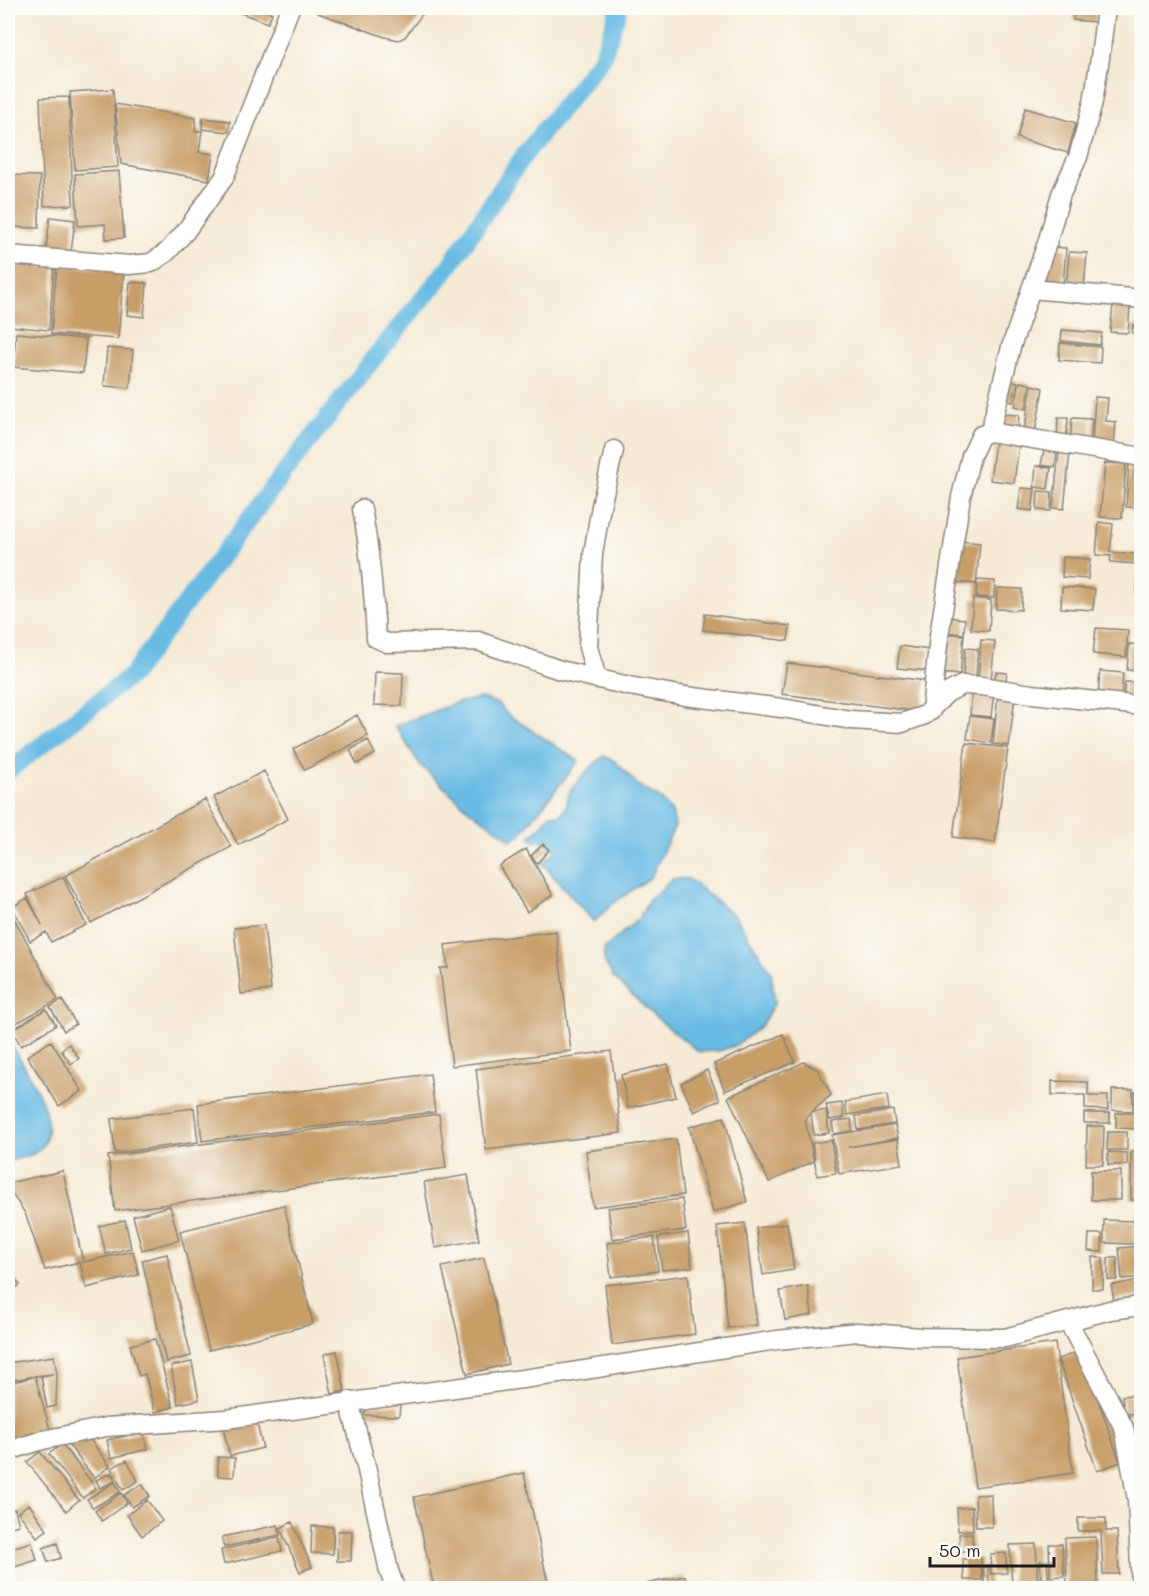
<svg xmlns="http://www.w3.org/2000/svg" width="1149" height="1596" font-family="Mali,sans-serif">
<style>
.water{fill:#69bbe4;stroke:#426c80;stroke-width:1.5}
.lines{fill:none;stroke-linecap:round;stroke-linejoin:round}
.canal{stroke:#69bbe4;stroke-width:18}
.building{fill:#c79d68}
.minor-casing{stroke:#888378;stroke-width:21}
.minor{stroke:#fff;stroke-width:18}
</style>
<rect width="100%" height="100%" fill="#fdfcf7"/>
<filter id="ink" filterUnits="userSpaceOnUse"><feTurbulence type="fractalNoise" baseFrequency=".0167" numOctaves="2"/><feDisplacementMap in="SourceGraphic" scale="12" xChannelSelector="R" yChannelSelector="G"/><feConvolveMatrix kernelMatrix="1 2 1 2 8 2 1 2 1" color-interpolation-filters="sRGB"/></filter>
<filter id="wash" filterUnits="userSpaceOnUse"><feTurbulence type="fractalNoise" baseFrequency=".008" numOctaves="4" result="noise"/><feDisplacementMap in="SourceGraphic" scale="24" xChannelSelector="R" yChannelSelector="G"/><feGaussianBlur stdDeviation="1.35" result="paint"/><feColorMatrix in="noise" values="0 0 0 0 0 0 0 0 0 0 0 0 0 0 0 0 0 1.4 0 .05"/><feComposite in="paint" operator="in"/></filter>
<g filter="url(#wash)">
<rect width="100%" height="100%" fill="#f5ead5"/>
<path class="water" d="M481,698L498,704L508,715L579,761L519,836L512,840L468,809L421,766L395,726L455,703Z
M604,756L615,761L639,786L661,799L672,812L675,826L651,877L611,905L594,922L542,863L556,851L542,840L535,842L529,837L541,827L550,814L560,815C569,808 566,797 572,788C581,776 592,766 604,756Z
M673,879H689L735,916L771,972L775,1002L761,1026L737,1045L719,1051L699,1052L653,1015L613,977L604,960V949L639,918L649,900Z
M8,1039C22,1064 70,1129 35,1153C27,1157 16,1159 8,1161Z"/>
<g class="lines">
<path class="canal" d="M8,771L132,675L277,482L374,358L448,268L524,155L602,58L619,8"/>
</g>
<g id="blocks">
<path class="building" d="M227,8H257L272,13L268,23Z
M320,8H427L405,37L399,40L385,37L318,13Z
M1050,8H1072L1071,14L1049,11Z
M1074,8H1096L1095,22L1073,20Z
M113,89L118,167L75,170L70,92Z
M69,97L73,205L44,206L40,98Z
M115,104L196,118L195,131H202L199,152L213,154L209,180L121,164Z
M1025,108L1076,123L1068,153L1017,138Z
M203,118L230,121L229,132L202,129Z
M119,171L124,238L106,239L105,224L78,226L75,174Z
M8,175L40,176L39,228L8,227Z
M50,217L75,220L71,252L46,249Z
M1048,247L1066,248L1063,287L1045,286Z
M1069,252L1087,253L1084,288L1066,287Z
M15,265L54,268L49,330L9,326Z
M57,265L124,271L118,339L51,334Z
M130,282L147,283L144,317L127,315Z
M1113,305L1130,307L1128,333L1110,332Z
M1133,325L1142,326V334L1132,333Z
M1062,330L1102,333L1100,345L1061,341Z
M16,333L86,339L83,373L13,367Z
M1060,343L1101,347L1100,363L1059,360Z
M107,348L133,350L130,388L104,386Z
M1008,380L1018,382L1013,402L1004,400Z
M1020,382L1030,384L1026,409L1015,406Z
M1032,385L1043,388L1035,434L1024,432Z
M1095,397L1108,398L1106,421L1116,422L1114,446L1092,444Z
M999,414L1019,415L1018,429L998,428Z
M1058,418H1068L1066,441L1057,440Z
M1072,418L1092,419L1090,443L1070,442Z
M995,442L1019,445L1014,483L990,480Z
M1044,450L1057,452L1055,467L1041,465Z
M1059,451L1070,452L1064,509L1053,508Z
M1105,463L1126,464L1122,518L1100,517Z
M1129,463L1142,464V508L1126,507Z
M1036,466L1051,468L1048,489L1034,487Z
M1021,488L1035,489L1032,511L1018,509Z
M1038,491L1052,492L1051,511L1037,510Z
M1099,522L1113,524L1110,552L1138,554L1137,564L1110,562L1111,556L1096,555Z
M960,541L980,543L976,584L957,582Z
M1140,550H1142V595H1136Z
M1063,557L1090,559L1088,579L1062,577Z
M977,580L995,581L994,598L976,597Z
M1062,587L1095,589L1093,610L1061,608Z
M997,588L1022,589L1021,610L996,609Z
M973,598L991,600L989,631L971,629Z
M705,614L790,626L788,641L703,630Z
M946,617L965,619L964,634L944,632Z
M1096,628L1128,630L1126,657L1093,654Z
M943,633L964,635L960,675L939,673Z
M981,640L995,641L991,680L978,679Z
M1129,644L1142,645V671L1127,670Z
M900,646L929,650L927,671L897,668Z
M965,648L978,649L976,677L963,676Z
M787,663L926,681L921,712L782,694Z
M1100,671L1123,673L1121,700L1098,698Z
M375,672L403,673L402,706L374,705Z
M996,672L1007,673L1005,685L994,683Z
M1125,682H1136L1135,702L1123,701Z
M972,690L994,692L991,717L970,715Z
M998,694L1015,696L1009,746L993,744Z
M357,715L368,736L305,770L293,749Z
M970,716L994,719L991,743L967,739Z
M368,740L375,754L357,764L350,750Z
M966,743L1008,748L995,843L953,837Z
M264,771L288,819L238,845L214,797Z
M205,799L231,847L91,923L65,876Z
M543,844L549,850L537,863L531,856Z
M526,849L553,895L527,912L499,866Z
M63,877L86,925L51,942L46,932L30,941L12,907L27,898L42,925L27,894Z
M8,907L58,1000L9,1027L8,1025Z
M264,925L271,990L241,994L234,928Z
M556,931L571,1051L452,1066L440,968H448L445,945Z
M62,1000L76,1024L64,1031L50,1007Z
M46,1009L56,1025L21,1046L12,1030Z
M783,1034L795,1062L725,1091L714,1064Z
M51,1041L82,1091L59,1106L27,1056Z
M69,1044L79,1058L71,1064L61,1050Z
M611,1051L621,1133L486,1150L476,1069Z
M804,1062L818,1070L831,1095L812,1112L826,1110L829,1133L814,1135L811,1113L805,1119L814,1161L769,1182L728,1097Z
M668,1064L676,1097L628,1108L621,1075Z
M707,1070L720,1100L694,1112L681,1083Z
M430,1074L435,1112L202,1141L198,1104Z
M1052,1081L1088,1082V1096H1108V1110L1085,1109V1095H1052Z
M1112,1090H1133V1111L1112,1110Z
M1135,1092H1142V1110H1135Z
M887,1095L889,1109L847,1115L845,1102Z
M842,1103L844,1118L829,1120L826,1105Z
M194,1108L198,1142L115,1153L111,1119Z
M893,1110L895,1124L858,1130L856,1116Z
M1084,1113H1110V1123H1084Z
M1116,1113H1142V1129L1116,1128Z
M439,1114L446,1168L115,1211L108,1156Z
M724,1117L747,1202L713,1212L689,1127Z
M851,1119L852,1131L834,1134L832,1122Z
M895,1125L898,1138L848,1147L898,1139L902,1164L839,1174L832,1135Z
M1087,1126H1104L1103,1165H1086Z
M1108,1132H1127V1150H1107Z
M676,1139L683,1195L593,1207L586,1151Z
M831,1140L836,1173L817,1176L812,1143Z
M1131,1151H1142V1200H1131Z
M1108,1152L1127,1153V1165H1108Z
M63,1171L83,1262L133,1251L139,1275L86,1288L80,1262L45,1270L25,1213L8,1188V1183Z
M1091,1171H1121V1200H1091Z
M468,1175L479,1240L435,1248L424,1182Z
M682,1199L686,1230L612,1239L608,1208Z
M284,1205L313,1324L209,1350L180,1231Z
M170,1206L179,1240L142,1250L133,1216Z
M1136,1212H1142V1235H1135Z
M125,1220L131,1248L106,1254L99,1226Z
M1104,1220L1134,1221V1244L1104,1243Z
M745,1223L757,1325L728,1328L717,1226Z
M787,1223L794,1270L763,1275L756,1228Z
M688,1233L692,1267L662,1270L658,1237Z
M1089,1234H1102V1252L1088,1251Z
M654,1237L658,1271L611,1277L607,1243Z
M1142,1246V1277L1122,1279L1119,1248Z
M167,1254L191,1356L166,1362L142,1260Z
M1092,1257L1103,1258V1289H1092Z
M484,1258L508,1364L467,1374L442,1267Z
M1108,1258H1117V1280H1108Z
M8,1270L20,1285L8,1294Z
M688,1275L695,1334L612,1345L605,1285Z
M1142,1280V1296L1114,1300L1111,1285Z
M808,1286L812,1315L785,1320L780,1291Z
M155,1339L173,1407L155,1412L145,1374L139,1376L130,1345Z
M1055,1343L1073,1473L975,1487L957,1357Z
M337,1351L345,1391L332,1394L324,1354Z
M1081,1351L1120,1462L1097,1471L1058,1359Z
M54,1356L57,1374L56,1406L47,1408L41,1376L53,1374L35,1376L51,1433L8,1446V1384L35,1376L8,1381V1363Z
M192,1362L199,1400L178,1404L171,1366Z
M1142,1394V1412L1124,1415L1122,1396Z
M365,1404L400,1405L399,1416L365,1415Z
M1142,1415V1436L1131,1438L1128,1417Z
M255,1416L263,1448L230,1456L222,1424Z
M143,1432L148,1449L111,1458L107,1440Z
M90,1439L110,1466L94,1478L68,1444Z
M1142,1441V1487L1129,1444Z
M62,1444L96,1488L83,1498L49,1454Z
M40,1452L79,1500L66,1511L27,1462Z
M218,1457L235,1458L234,1477L218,1476Z
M127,1460L138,1481L123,1490L111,1468Z
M111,1473L115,1481L100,1488L96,1480Z
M524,1473L549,1588H434L414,1497Z
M115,1482L120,1492L93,1508L87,1499Z
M142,1484L150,1496L132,1507L124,1495Z
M121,1493L127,1503L102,1521L95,1511Z
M991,1494L992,1527H976L975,1495Z
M147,1500L162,1521L142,1536L127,1515Z
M29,1504L47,1530L37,1537L18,1512Z
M972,1507L973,1530L958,1531L957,1508Z
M15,1509L19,1525L8,1528V1511Z
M1078,1518H1106V1531H1117L1119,1574H1103L1101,1531H1078Z
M292,1522L312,1567L300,1572L280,1528Z
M278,1525L280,1535L224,1547L222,1537Z
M312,1526L333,1527V1554L311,1553Z
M338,1531H352L351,1561H337Z
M972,1533L973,1551H960L959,1534Z
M279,1537L282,1551L224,1564L221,1550Z
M1096,1537L1098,1585L1067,1587L1065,1538Z
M32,1542L37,1560L8,1569V1549Z
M57,1543L61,1558L48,1562L43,1548Z
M1036,1544L1038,1588H1012L1010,1545Z
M1049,1544H1062L1064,1576L1050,1577Z
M1006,1553L1007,1573L991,1574L990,1554Z
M981,1558L982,1580H964L963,1559Z
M1040,1561H1047L1048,1579H1041Z
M988,1566L989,1584H984L983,1567Z
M685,1576L688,1588H630V1587Z"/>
</g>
</g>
<g filter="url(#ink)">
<use href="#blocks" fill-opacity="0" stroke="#888378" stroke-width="1.5"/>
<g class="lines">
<g class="minor-casing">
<path id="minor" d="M8,255L129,265L151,263L167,252L185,232L224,178L290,8
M1031,289L1142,299
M990,432L1011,347L1047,243L1061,194L1078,157L1093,102L1100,58L1106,8
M362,509C370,552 374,595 376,638L387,643L478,641L560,670L629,686L685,696L782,708L851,720L902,723L925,715L947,693L962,685L982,686L1032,694L1142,706
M597,679L588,647L593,554L601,506L614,450
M931,711L939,636L961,497L971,456L981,435L990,432L1142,457
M1068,1321L1124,1428L1137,1500L1141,1588
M349,1401L367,1470L389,1571L395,1588
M8,1451L43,1440L106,1427L226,1419L559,1374L777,1340L858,1332L921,1337L1005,1338L1110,1310L1142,1306"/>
</g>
<use href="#minor" class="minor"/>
</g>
</g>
<rect width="1149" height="1596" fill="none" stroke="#fdfcf7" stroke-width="30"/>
<path d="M930 1557v9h124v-9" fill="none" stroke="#1c1c1c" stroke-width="3"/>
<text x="939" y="1557" font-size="18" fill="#1c1c1c" stroke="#fdfcf7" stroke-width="4.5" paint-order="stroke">50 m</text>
</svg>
